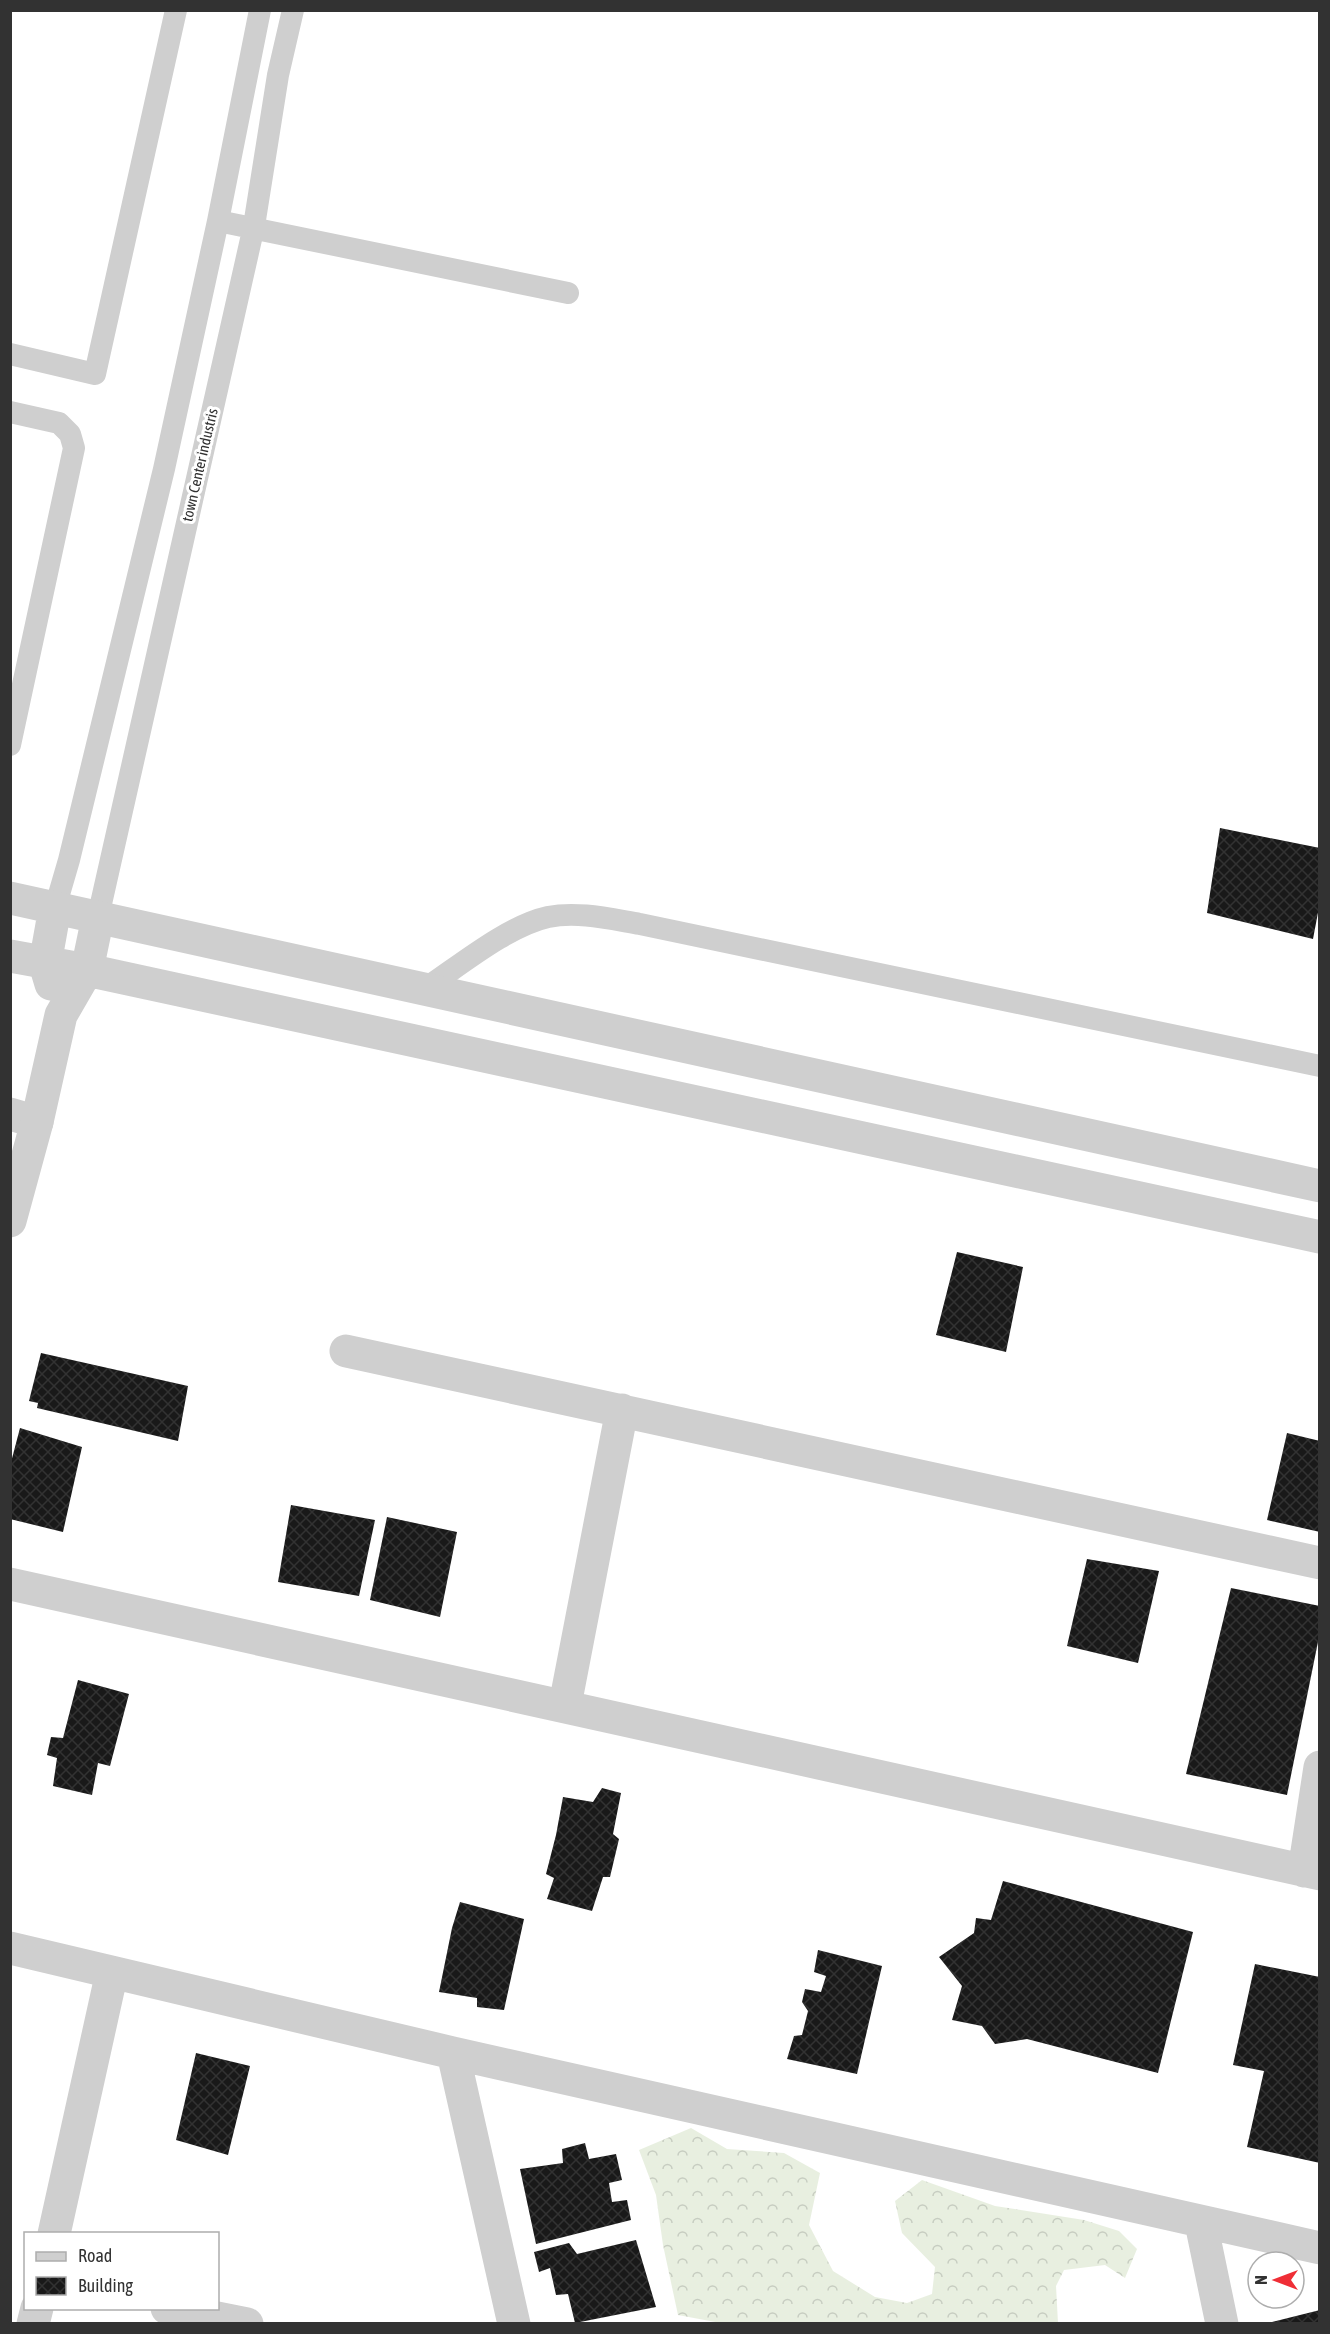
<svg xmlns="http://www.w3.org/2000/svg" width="1330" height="2334" font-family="'Asap Condensed',sans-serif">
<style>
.forest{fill:url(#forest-crowns)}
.building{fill:url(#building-cross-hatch)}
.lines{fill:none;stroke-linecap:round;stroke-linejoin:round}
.service{stroke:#cfcfcf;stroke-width:22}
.minor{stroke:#cfcfcf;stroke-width:33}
.tertiary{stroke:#cfcfcf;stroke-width:33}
.labels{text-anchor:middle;stroke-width:6;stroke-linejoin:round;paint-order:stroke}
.street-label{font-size:15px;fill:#323232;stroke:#fff}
</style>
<defs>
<pattern id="forest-crowns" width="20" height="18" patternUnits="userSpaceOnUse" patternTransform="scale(1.5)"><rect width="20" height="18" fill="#e8efe0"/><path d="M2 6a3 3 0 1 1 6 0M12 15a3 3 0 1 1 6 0" fill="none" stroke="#c7cdc1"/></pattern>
<pattern id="building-cross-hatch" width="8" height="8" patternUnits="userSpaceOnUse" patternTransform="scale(1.5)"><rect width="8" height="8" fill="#191919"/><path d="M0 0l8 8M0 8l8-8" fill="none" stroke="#323232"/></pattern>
</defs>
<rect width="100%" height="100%" fill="#fff"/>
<path class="forest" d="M691,2128L727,2149L784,2153L820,2173L809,2225L833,2271L875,2297L907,2303L932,2294L935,2267L902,2233L895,2201L922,2180L995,2206L1084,2220L1119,2231L1137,2249L1125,2278L1105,2265L1064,2270L1056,2286L1058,2323L726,2324L678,2315L663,2245L656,2195L639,2150Z"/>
<path class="building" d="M1220,828L1320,848V902L1313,939L1207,913Z
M957,1252L1023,1267L1006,1352L936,1335Z
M41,1353L188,1386L178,1441L37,1408L38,1403L29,1401Z
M20,1428L82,1447L63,1532L10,1519V1466Z
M1287,1433L1320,1441V1532L1267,1520Z
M291,1505L375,1520L359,1596L278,1582Z
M387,1517L457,1532L440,1617L370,1600Z
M1087,1559L1159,1571L1138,1663L1067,1646Z
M1231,1588L1320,1606V1632L1287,1795L1186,1774Z
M78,1680L129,1694L110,1766L98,1763L92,1795L53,1786L57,1758L47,1755L51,1737L63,1738Z
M602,1788L621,1793L613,1834L619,1839L610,1877H603L592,1911L547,1899L554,1878L546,1874L556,1835L563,1797L593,1802Z
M1003,1881L1193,1932L1158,2073L1027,2039L995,2044L982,2026L952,2020L962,1986L939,1957L974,1933L976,1918L991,1920Z
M460,1902L524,1919L504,2010L477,2007V1998L439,1992L452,1928Z
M818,1950L882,1966L857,2074L787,2059L794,2036L802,2035L808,2011L802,2002L805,1989L821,1992L826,1976L814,1972Z
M1255,1964L1320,1977V2163L1247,2147L1264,2071L1233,2065Z
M196,2053L250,2066L228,2155L176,2140Z
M585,2143L589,2159L616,2154L622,2180L609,2183L612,2202L627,2200L631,2220L536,2244L520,2169L563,2163L562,2149Z
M636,2240L656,2307L575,2323L568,2294L556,2295L550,2268L539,2272L534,2252L569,2243L577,2254Z
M1320,2310V2324H1268V2323Z"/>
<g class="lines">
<path class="service" d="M218,221L568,293
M10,354L95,374L176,10
M10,412L59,423L70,434L74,448L10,745
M55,908L69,860L164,469L218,221L260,10
M98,917L254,226L278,75L293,10
M423,990C458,967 507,926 548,917C578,911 610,919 640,924L1320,1066"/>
<path class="minor" d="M10,1114L37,1122
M346,1351L1320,1563
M10,1584L1320,1874
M565,1705L622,1410
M1304,1871L1320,1767
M10,1948L453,2053L1320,2248
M453,2053L514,2324
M1201,2223L1222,2324
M54,2234L112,1972
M167,2308L247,2324
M33,2324L37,2308"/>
<path class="tertiary" d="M10,898L1320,1186
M10,956L87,970L1320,1237
M51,984L45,964L55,908
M10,1221L37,1122L61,1015L87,970L98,917"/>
</g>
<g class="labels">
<g class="street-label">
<text transform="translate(200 465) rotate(-77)" y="5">town Center industris</text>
</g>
</g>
<rect width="1330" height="2334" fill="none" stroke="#323232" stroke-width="24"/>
<rect x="24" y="2232" width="195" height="78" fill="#ffffff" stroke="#adadad" stroke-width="1.5"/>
<rect x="36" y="2252" width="30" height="9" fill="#cfcfcf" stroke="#adadad" stroke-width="1.5"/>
<text x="78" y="2262" font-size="18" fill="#323232">Road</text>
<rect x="36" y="2277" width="30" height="18" fill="url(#building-cross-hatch)" stroke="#adadad" stroke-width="1.5"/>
<text x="78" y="2292" font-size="18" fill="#323232">Building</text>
<g transform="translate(1276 2280) rotate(270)"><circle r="28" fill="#ffffff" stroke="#adadad" stroke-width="1.5"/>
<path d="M0-4.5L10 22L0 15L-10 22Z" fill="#ef2e36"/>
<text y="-9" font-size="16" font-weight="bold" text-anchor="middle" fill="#323232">N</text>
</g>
</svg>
